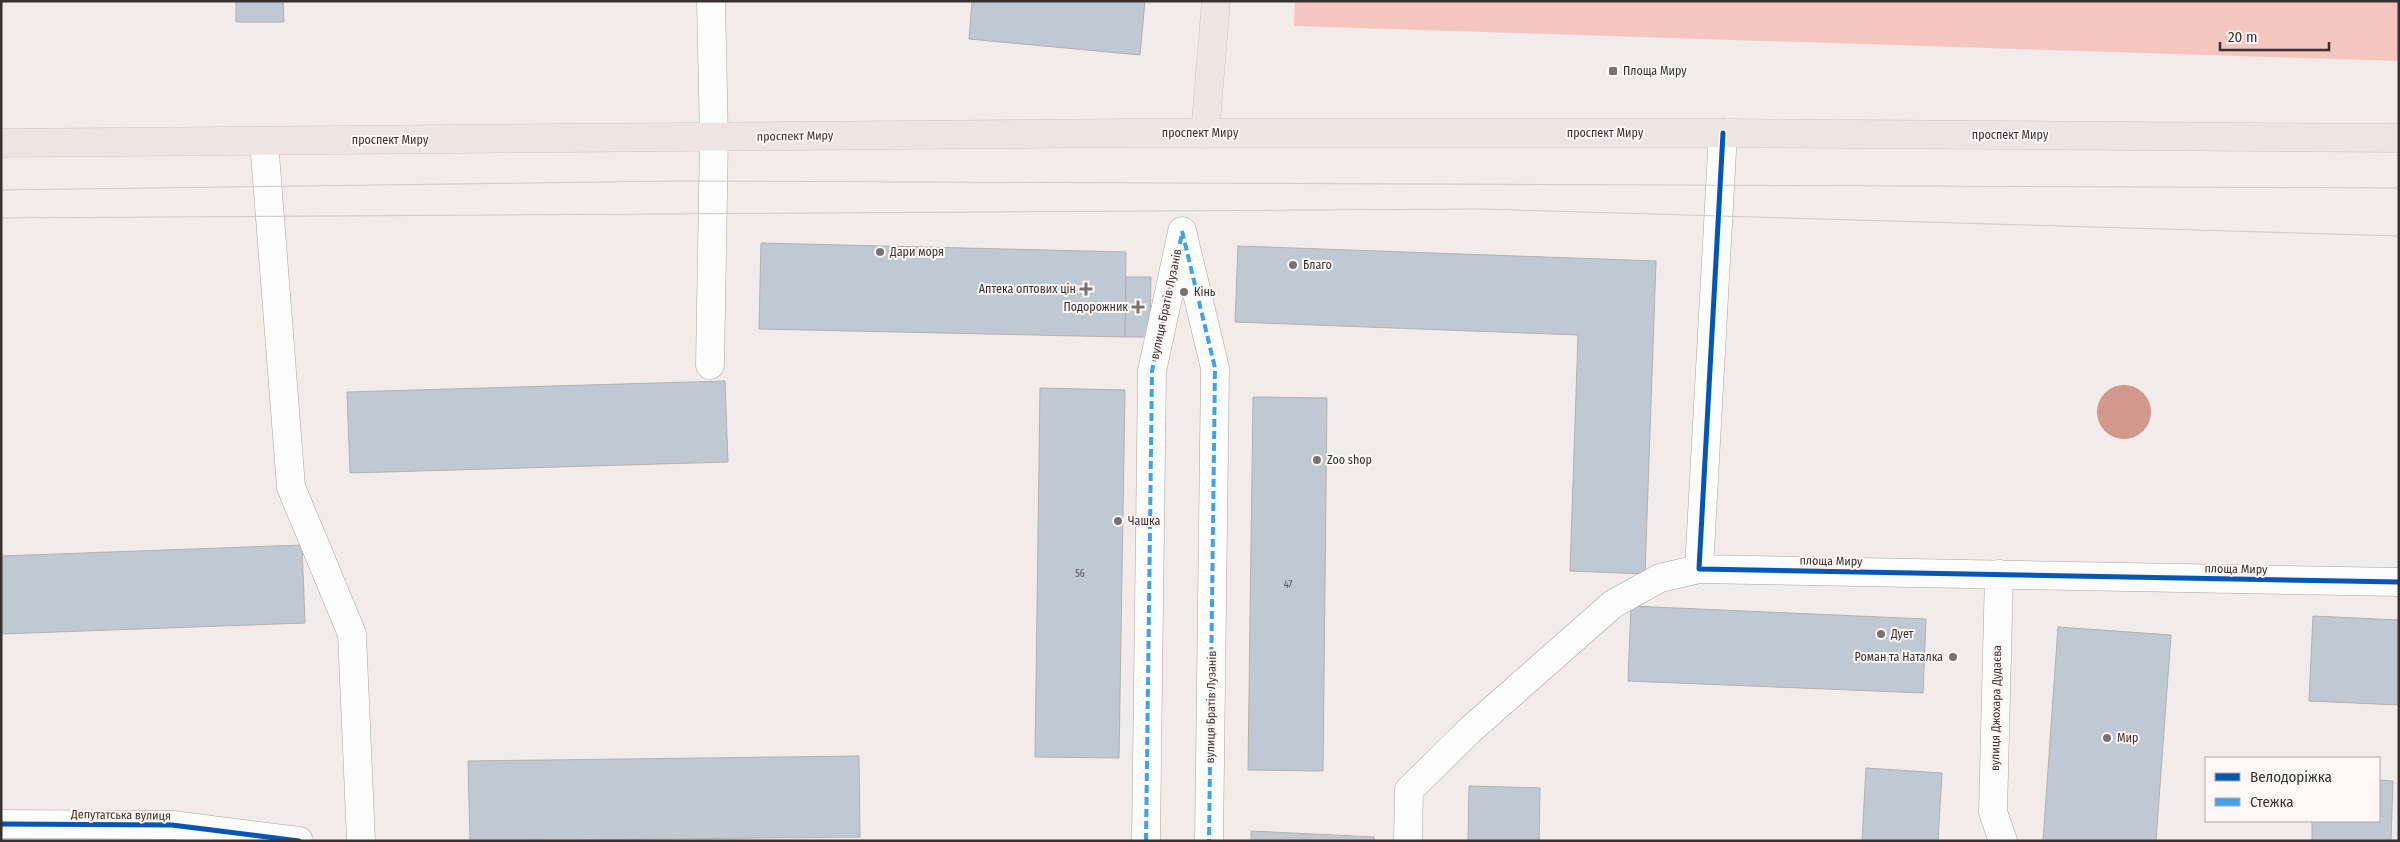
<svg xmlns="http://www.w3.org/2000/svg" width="2400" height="842" font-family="'Fira Sans Condensed',sans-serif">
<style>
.green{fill:#f5c6bd}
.water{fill:#d2988c}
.building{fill:#bec9d3;stroke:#b2b1b1}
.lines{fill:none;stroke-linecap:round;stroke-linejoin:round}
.minor-casing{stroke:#a9a4a2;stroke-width:29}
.major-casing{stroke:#cac7c7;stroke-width:29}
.minor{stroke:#fdfcfc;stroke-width:28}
.major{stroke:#eee5e3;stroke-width:28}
.tram{stroke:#cccac9;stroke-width:1}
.quiet{stroke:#3fa3eb;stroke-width:4;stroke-dasharray:8 4;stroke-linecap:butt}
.cycleway-casing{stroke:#fef7f5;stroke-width:8}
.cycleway{stroke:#0057b8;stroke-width:5}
.poi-dot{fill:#787372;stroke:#fef7f5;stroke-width:2}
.labels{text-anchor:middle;stroke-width:4;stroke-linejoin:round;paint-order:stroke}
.number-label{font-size:10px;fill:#59585a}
.poi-label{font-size:12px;fill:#373231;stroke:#fef7f5;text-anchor:start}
.street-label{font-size:12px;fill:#373231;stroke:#fef7f5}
</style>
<rect width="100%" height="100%" fill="#f2ebea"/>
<path class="green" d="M1295,1H2399V61L1294,26Z"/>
<path class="water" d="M2097 412a27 27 0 1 1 54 0a27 27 0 1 1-54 0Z"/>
<path class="building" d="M236,1H283L284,22H236Z
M972,1H1145L1140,55L969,39Z
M761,243L1126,252L1125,337L759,329Z
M1238,246L1656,261L1645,574L1570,571L1578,335L1235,322Z
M1126,277H1151L1150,337H1125Z
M725,381L728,462L350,473L347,392Z
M1040,388L1125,390L1119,758L1035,757Z
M1253,397L1327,398L1323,771L1248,770Z
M302,545L305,623L1,634V556Z
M1631,606L1926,619L1923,693L1628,681Z
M2313,616L2399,620V705L2309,701Z
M2058,627L2171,635L2156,841H2043Z
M859,756L860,837L470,841L468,761Z
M1866,768L1942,773L1938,841H1862Z
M2379,780L2393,781L2391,841H2312V821H2379Z
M1469,786L1540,788L1539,841H1468Z
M1251,831L1374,837V841H1251Z"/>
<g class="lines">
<g class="minor-casing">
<path id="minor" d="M1723,133L1699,569L2399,582
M264,141L291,487L352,634L361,841
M1182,231L1215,368L1209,841
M710,365L714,137L711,1
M1999,574L1993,812L2003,841
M1,824L172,825L299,841
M1146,841L1152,371L1181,237
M1408,841L1409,790L1470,730L1613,604L1660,578L1699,569"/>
</g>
<g class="major-casing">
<path id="major" d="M1205,134L1216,1
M1,143L1128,133H1723L2399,138"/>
</g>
<use href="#minor" class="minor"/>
<use href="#major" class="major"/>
<path class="tram" d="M1,190L680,181L2399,188
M1,218L1481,209L2399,236"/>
<path class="quiet" d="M1182,231L1215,368L1209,841
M1146,841L1152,371L1182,234"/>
<g class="cycleway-casing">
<path id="cycleway" d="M1723,133L1699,569L2399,582
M1,824L172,825L299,841"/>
</g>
<use href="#cycleway" class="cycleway"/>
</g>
<g class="poi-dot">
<rect x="1608" y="66" width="10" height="10" rx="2.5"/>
<circle cx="880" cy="252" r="5"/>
<circle cx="1293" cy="265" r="5"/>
<path d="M1083.5 281.5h5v5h5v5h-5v5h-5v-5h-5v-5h5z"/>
<circle cx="1184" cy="292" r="5"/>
<path d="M1135.5 299.5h5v5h5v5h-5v5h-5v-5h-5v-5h5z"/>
<circle cx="1317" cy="460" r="5"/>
<circle cx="1118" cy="521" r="5"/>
<circle cx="1881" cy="634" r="5"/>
<circle cx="1953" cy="657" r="5"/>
<circle cx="2107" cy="738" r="5"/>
</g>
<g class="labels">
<g class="number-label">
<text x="1080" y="577">56</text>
<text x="1288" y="588">47</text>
</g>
<g class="poi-label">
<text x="1623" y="75">Площа Миру</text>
<text x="890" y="256">Дари моря</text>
<text x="1303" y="269">Благо</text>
<text x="1076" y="293" text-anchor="end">Аптека оптових цін</text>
<text x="1194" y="296">Кінь</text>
<text x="1128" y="311" text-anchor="end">Подорожник</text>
<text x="1327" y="464">Zoo shop</text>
<text x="1128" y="525">Чашка</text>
<text x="1891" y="638">Дует</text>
<text x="1943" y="661" text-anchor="end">Роман та Наталка</text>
<text x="2117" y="742">Мир</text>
</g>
<g class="street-label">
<text x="1200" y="137">проспект Миру</text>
<text x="1605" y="137">проспект Миру</text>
<text x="2010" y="139">проспект Миру</text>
<text transform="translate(795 136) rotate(-1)" y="4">проспект Миру</text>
<text x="390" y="144">проспект Миру</text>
<text transform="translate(1166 304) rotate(-78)" y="4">вулиця Братів Лузанів</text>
<text transform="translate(1831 561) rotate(1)" y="4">площа Миру</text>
<text transform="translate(2236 569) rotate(1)" y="4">площа Миру</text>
<text transform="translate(1211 707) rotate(-89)" y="4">вулиця Братів Лузанів</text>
<text transform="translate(1996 708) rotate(-89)" y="4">вулиця Джохара Дудаєва</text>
<text transform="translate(121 815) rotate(1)" y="4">Депутатська вулиця</text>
</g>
</g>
<rect width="2400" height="842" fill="none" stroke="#373231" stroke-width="5"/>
<rect x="2205" y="757" width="175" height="65" fill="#fef7f5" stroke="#aea8a7"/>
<rect x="2215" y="773" width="25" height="8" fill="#0057b8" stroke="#aea8a7"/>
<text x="2250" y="782" font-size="15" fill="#373231">Велодоріжка</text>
<rect x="2215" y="798" width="25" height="8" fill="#3fa3eb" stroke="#aea8a7"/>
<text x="2250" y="807" font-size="15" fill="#373231">Стежка</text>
<path d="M2220 42v8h109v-8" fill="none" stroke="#373231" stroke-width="2.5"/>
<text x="2228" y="42" font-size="15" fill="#373231" stroke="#fef7f5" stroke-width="4" paint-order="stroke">20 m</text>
</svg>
